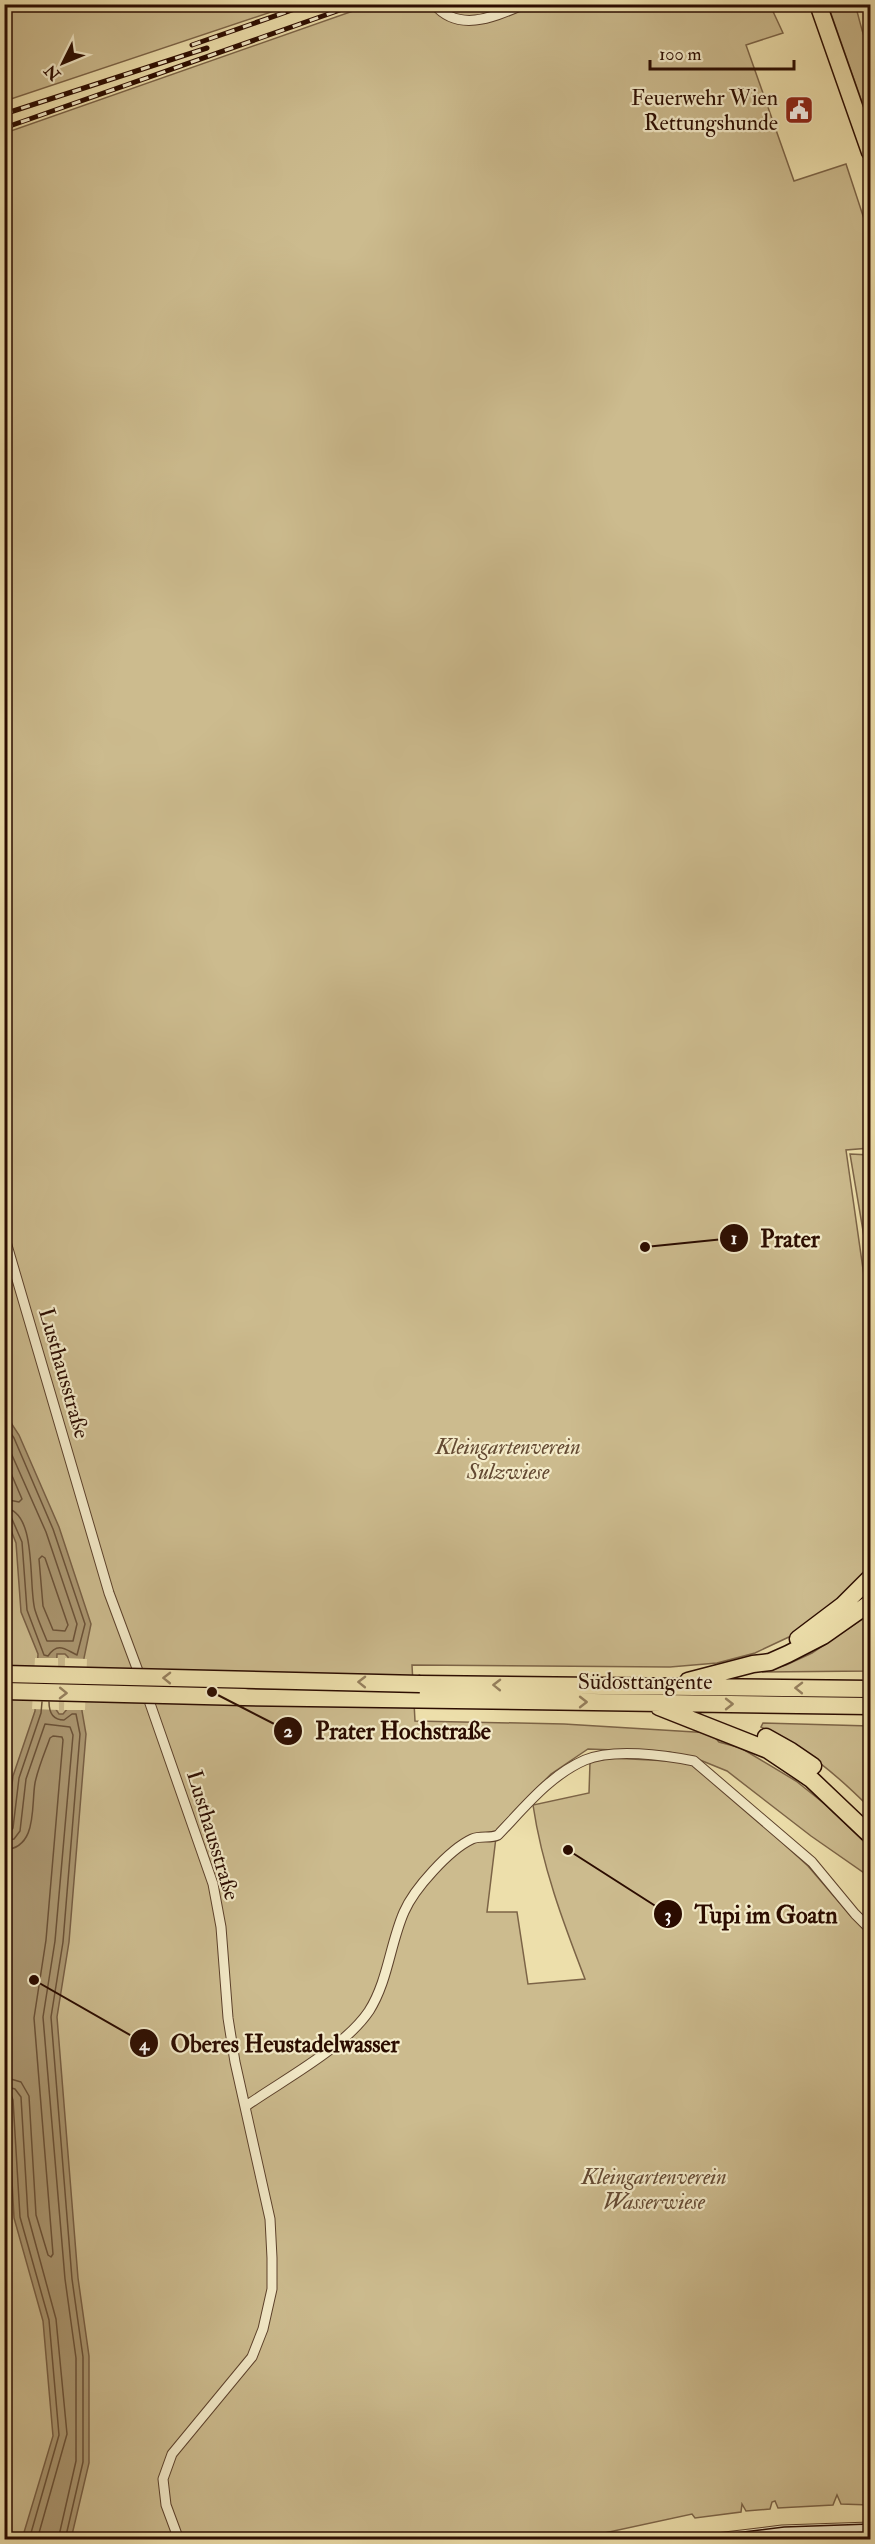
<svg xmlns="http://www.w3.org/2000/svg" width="875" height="2544" font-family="'IM FELL Double Pica',serif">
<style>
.green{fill:#ccbb8e;stroke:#7c6447;stroke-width:1.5}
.water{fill:#ab9771;stroke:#785f44;stroke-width:1.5;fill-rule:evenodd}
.pier{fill:#eddfab}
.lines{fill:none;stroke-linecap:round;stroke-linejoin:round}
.shore{stroke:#6b5238;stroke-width:1.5}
.street-casing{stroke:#5c412b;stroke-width:11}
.highway-casing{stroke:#2b0c00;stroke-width:19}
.street{stroke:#f3eac8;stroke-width:9}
.highway{stroke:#eddfab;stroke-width:16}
.tram{stroke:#2b0c00;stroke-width:1.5}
.rail-casing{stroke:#2b0c00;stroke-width:5}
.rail{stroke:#f3eac8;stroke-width:3;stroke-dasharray:9;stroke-linecap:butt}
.highway-bridge-casing{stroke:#2b0c00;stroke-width:19;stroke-linecap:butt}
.highway-bridge{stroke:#eddfab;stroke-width:16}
.oneway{stroke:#96805e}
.labels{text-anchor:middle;stroke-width:4.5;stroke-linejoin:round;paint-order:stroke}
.poi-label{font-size:22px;fill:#2b0c00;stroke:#f3eac8;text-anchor:end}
.street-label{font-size:22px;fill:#2b0c00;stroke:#f3eac8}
.park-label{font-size:22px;font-style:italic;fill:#634932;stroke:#f3eac8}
.leader{fill:none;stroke:#2b0c00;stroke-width:2}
.callout-dot{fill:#2b0c00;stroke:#f3eac8;stroke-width:2}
.mark-label{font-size:18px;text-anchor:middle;font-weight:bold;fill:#fff}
.callout-label{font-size:24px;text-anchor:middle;font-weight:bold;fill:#2b0c00;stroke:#f3eac8;stroke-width:4.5;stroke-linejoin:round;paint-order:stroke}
</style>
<rect width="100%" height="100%" fill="#eddfab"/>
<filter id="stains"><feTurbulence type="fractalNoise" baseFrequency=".00333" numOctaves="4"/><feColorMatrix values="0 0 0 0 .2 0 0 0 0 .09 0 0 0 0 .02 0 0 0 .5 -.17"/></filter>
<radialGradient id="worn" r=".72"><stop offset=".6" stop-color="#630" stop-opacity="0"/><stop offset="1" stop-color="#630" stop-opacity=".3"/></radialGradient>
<path class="green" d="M5,4H292V5L5,101Z
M370,5H770L783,33L746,45L794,181L846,164L870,237V1148L846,1150L870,1318V1569L831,1607L791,1636L755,1653L717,1663L670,1667L412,1665L415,1721L564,1724L711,1733L719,1742L741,1748L796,1781L826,1805L870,1847V1877L811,1836L727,1771L700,1760L669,1752L588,1749L551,1774L497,1829L487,1912H517L528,1984L585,1979C563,1922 542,1866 533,1805L589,1793L590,1762L612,1758L688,1762L737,1801L808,1866L850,1915L870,1934V2505L841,2504L837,2495L833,2505L778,2508L775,2501L772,2502L770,2509L746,2511L742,2504L741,2512L695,2518L692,2514L572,2540L5,2539V133Z
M828,5H855C860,19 862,37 870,50V125Z
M850,1154L870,1155V1272Z
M870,1614V1671L762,1672L786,1665L812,1653Z
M763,1723L870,1726V1808C834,1772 807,1750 761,1727Z"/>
<path class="water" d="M4,1412L19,1435L59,1527L91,1624L84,1658L82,1711L86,1734L69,1942L57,2017L78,2278L89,2356V2463L71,2539H22L53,2436L43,2321L14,2218L5,2052L6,1836L13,1776L35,1711L38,1654L21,1612L16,1543L5,1515ZM57,1654H65L68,1657V1708L63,1714H59L55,1708Z"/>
<path class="pier" d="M35,1658H58L59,1710L32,1709Z
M65,1658L87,1659L85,1710H64Z"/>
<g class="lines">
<path class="shore" d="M4,1423L14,1438L53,1529L85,1624L77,1655C66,1650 58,1641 48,1656L44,1655L27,1610L22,1542L12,1519L4,1515
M4,1437L46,1532L77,1624L73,1641H47C43,1631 38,1620 35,1610C28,1587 38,1510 4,1508
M4,1457L22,1499L19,1502L4,1499
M42,1556L45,1558L68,1625L65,1631L53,1630L43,1606L39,1559Z
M49,1702C49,1713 53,1720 64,1720L72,1714H76L80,1734L63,1942L51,2017L72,2279L83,2357V2462L65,2540
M4,1833L10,1832L13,1828L19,1778L41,1713L42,1702
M4,1841L14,1839L20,1831L26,1779L45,1724L70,1727L73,1735L55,1941L43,2017L65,2279L76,2358V2461L58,2540
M4,1850C38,1848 31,1806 35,1783C38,1768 45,1752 50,1738L53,1736L62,1737L63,1740L46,1940L34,2018L53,2254L51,2257L48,2255L36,2215L29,2096L21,2082L4,2077
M4,2086L15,2089L21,2097L28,2216L56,2319L67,2434L37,2540
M4,2093L11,2095L13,2100L20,2217L49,2320L59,2435L29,2540"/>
<g class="street-casing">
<path id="street" d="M434,4C459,34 496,16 525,4
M4,1235L109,1593L141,1679
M146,1692L213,1884L221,1927L228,2018L235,2062L270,2219L272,2258V2289L263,2329L252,2357L172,2454L163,2479L166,2505L179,2540
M246,2106C283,2080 344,2048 369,2011C388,1981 390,1944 404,1912C411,1896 421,1884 433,1871C444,1859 457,1846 472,1839C481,1835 490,1839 498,1835C524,1808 550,1775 585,1760C613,1748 664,1755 694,1761L812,1862L855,1914L870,1929
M700,2540L782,2530L870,2527"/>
</g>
<g class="highway-casing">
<path id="highway" d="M818,4L870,152
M798,1639L843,1605L870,1578
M688,1681L753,1664L770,1662L788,1654L823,1636L870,1603
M420,1684L870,1689
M244,1697L870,1706
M659,1707L768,1750L811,1779L870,1835
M766,1737L791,1751L813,1766"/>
</g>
<use href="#street" class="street"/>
<use href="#highway" class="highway"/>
<path class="tram" d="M677,2540L784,2527L870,2524"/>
<g class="rail-casing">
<path id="rail" d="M192,45L309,4
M4,114L207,48
M4,128L357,4"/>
</g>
<use href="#rail" class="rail"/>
<g class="highway-bridge-casing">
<path id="highway-bridge" d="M4,1674L420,1684
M4,1691L244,1697"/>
</g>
<use href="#highway-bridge" class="highway-bridge"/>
</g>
<defs><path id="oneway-chevron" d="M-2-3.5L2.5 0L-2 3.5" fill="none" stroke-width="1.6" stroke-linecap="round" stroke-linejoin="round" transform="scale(1.5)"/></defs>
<g class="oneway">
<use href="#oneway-chevron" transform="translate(167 1678) rotate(-179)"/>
<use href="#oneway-chevron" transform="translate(362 1682) rotate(-179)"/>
<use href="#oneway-chevron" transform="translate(497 1685) rotate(-179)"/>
<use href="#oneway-chevron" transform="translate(799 1688) rotate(-179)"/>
<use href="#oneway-chevron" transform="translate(63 1693) rotate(1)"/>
<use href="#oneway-chevron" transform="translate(583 1702)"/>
<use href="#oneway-chevron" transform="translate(729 1704)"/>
</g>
<defs>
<g id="civic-square" transform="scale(1.5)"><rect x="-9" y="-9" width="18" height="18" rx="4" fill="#8f2418" stroke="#f3eac8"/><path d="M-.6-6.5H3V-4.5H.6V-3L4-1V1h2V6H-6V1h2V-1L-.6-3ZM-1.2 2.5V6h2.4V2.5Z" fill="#fff"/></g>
</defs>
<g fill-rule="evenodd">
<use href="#civic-square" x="799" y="110"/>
</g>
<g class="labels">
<g class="poi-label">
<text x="778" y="105">Feuerwehr Wien<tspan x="778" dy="25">Rettungshunde</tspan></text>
</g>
<g class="street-label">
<text transform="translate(65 1373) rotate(74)" y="8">Lusthausstraße</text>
<text x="645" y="1689">Südosttangente</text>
<text transform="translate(214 1835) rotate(73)" y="8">Lusthausstraße</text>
</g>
<g class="park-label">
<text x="508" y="1454">Kleingartenverein<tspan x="508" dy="25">Sulzwiese</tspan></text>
<text x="654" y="2184">Kleingartenverein<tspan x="654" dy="25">Wasserwiese</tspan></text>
</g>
</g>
<path class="leader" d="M645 1247L734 1238M212 1692L288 1731M568 1850L668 1914M34 1980L144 2043"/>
<g class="callout-dot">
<circle cx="645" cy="1247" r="6"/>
<circle cx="212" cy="1692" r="6"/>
<circle cx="568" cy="1850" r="6"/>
<circle cx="34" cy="1980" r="6"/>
<circle cx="734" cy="1238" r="15"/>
<circle cx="288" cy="1731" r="15"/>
<circle cx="668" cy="1914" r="15"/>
<circle cx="144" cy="2043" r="15"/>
</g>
<g class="mark-label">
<text x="734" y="1244">1</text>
<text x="288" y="1737">2</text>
<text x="668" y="1921">3</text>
<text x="144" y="2050">4</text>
</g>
<g class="callout-label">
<text x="790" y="1247">Prater</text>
<text x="403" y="1739">Prater Hochstraße</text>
<text x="766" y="1923">Tupi im Goatn</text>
<text x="285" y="2052">Oberes Heustadelwasser</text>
</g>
<rect width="875" height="2544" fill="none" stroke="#eddfab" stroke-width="24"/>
<rect x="6" y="6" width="863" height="2532" fill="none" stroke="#2b0c00" stroke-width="3"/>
<rect x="12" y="12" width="851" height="2520" fill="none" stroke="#2b0c00" stroke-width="1.5"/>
<g transform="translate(63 63) rotate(227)" stroke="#f3eac8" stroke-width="4.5" paint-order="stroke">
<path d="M0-4.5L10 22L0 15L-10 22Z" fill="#2b0c00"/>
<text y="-9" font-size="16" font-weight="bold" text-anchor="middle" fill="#2b0c00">N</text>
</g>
<path d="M650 60v9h144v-9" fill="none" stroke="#2b0c00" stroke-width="3"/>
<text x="659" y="60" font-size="18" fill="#2b0c00" stroke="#f3eac8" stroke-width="4.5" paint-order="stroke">100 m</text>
<rect width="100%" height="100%" filter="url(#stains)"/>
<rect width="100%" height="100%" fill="url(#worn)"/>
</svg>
